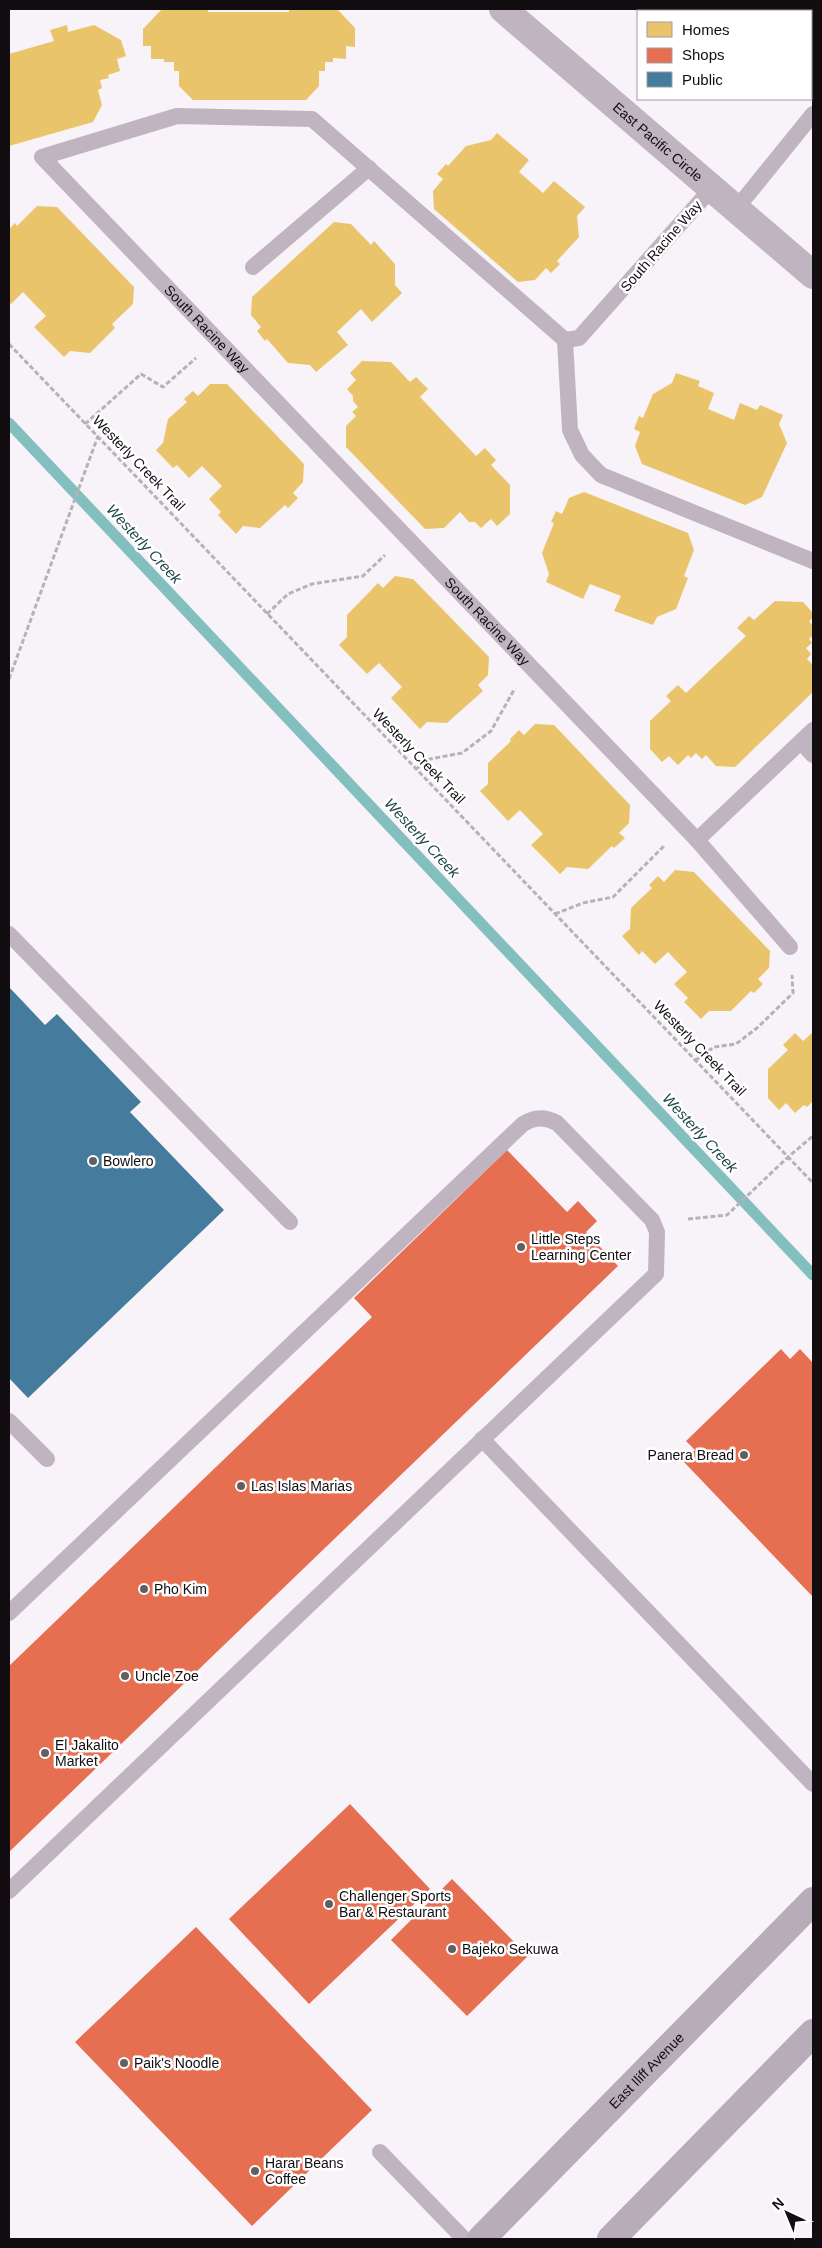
<svg xmlns="http://www.w3.org/2000/svg" width="822" height="2248" font-family="Arial,sans-serif">
<style>
.homes{fill:#e9c46a}
.shops{fill:#e76f51}
.public{fill:#457b9d}
.lines{fill:none;stroke-linecap:round;stroke-linejoin:round}
.stream{stroke:#84bfc0;stroke-width:11}
.path{stroke:#b8b2b8;stroke-width:3;stroke-dasharray:5 2.5;stroke-linecap:butt}
.service{stroke:#bfb4bf;stroke-width:16}
.minor{stroke:#bfb4bf;stroke-width:28}
.primary{stroke:#b7acb7;stroke-width:28}
.poi-dot{fill:#625e62;stroke:#fff;stroke-width:2}
.labels{text-anchor:middle;stroke-width:5;stroke-linejoin:round;paint-order:stroke}
.street-label{font-size:14px;fill:#110d11;stroke:#fff}
.poi-label{font-size:14px;fill:#110d11;stroke:#fff;text-anchor:start}
.water-label{font-size:15px;font-style:italic;fill:#204847;stroke:#fff}
</style>
<rect width="100%" height="100%" fill="#f8f3f8"/>
<path class="homes" d="M162,9H208V12H289V9H337L355,28V47L346,46V59L333,58V62H325V71H319V86L306,100H193L179,86V71H174V62H164V59H151V46H143V29Z
M654,9H781L782,11H655Z
M67,25L68,32L94,25L121,40L126,56L117,59L120,71L108,75L109,78L100,80L102,88L98,90L102,105L93,122L9,146V54L54,41L50,30Z
M497,133L529,160L519,172L543,193L554,181L585,207L577,216L579,237L557,261L560,264L551,273L546,268L535,280L518,282L434,209L433,191L443,179L437,174L446,164L448,166L466,146L491,140Z
M37,206L57,207L134,287L133,304L112,324L115,328L90,353L70,351L64,357L34,327L46,316L23,292L11,304L9,301V229L15,223L17,226Z
M334,222L351,224L371,245L374,241L395,264V285L402,293L372,322L361,309L337,332L348,345L316,372L310,365L288,363L267,339L265,341L257,331L261,327L251,315L252,297Z
M362,361L391,362L410,382L416,377L428,389L420,397L476,456L485,448L496,460L491,465L510,485V514L497,526L491,519L481,528L475,522H469L460,512L444,528L425,529L346,447V426L356,416L352,412L358,407L353,401V396L347,389L356,380L350,373Z
M676,373L700,381L698,386L714,393L708,409L734,420L740,403L757,410L760,405L783,415L779,424L787,443L762,497L745,505L642,464L635,446L640,432L634,429L639,416L643,418L653,394L672,383Z
M210,384H227L304,464L303,482L293,493L298,498L288,508L285,505L260,528L243,526L236,534L218,515L221,512L209,499L222,486L202,466L189,478L177,465L173,468L156,450L163,443L168,419L187,402L184,399L193,391L198,396Z
M584,492L688,533L694,550L684,576L688,578L676,609L657,617L653,625L614,611L621,596L590,584L583,599L546,582L549,574L542,553L554,523L551,522L556,511L562,514L569,498Z
M395,576L413,579L489,657L488,675L478,685L483,691L447,723L427,722L420,729L391,698L402,687L379,663L367,674L339,645L347,637V615L378,583L383,588Z
M775,601L803,602L813,613V618L809,621L813,626V635L809,639L812,643L806,648L811,654L807,659L813,665V692L735,767L716,766L706,755L702,759L696,753L691,758L688,755L678,765L669,756L662,762L650,749V721L671,701L666,696L678,685L686,693L746,636L737,628L749,616L754,620Z
M535,724L554,725L630,805L629,823L619,833L625,838L614,848L612,846L588,869L567,867L560,874L531,845L543,834L520,810L508,821L480,791L488,784V763L511,741L510,739L519,730L524,735Z
M675,870L694,872L770,951L769,968L758,979L763,984L754,993L751,991L731,1011H709L701,1019L684,1002L688,998L674,984L687,972L668,952L655,964L642,951L639,955L622,936L630,929L631,908L652,888L649,885L658,876L664,882Z
M813,1032V1101L807,1107L804,1105L795,1113L786,1103L779,1110L768,1098V1069L788,1050L783,1045L795,1033L803,1041Z"/>
<path class="shops" d="M507,1150L567,1212L578,1201L597,1221L586,1232L618,1266L9,1852V1666L372,1317L354,1298Z
M781,1349L790,1359L800,1349L813,1363V1597L683,1461L695,1450L686,1441Z
M350,1804L430,1889L309,2004L229,1919Z
M452,1879L528,1956L467,2016L391,1940Z
M196,1927L372,2110L252,2226L75,2042Z"/>
<path class="public" d="M9,987L45,1025L57,1014L141,1102L130,1112L224,1210L28,1398L9,1378Z"/>
<g class="lines">
<path class="stream" d="M9,423L813,1275"/>
<path class="path" d="M9,344L813,1183
M85,424L141,374L163,387L196,358
M267,614L288,594L312,584L363,576L385,555
M9,679L98,436
M416,769L430,759L462,753L491,731L515,688
M555,914L583,903L613,897L665,845
M696,1060L714,1047L736,1044L757,1028L793,993L792,975
M688,1219L727,1215L788,1157L813,1136"/>
<g class="service">
<path id="s1" d="M712,188L579,338L565,340L312,119L177,116L42,157L697,840L813,730"/>
<path d="M736,209L813,114"/>
<path d="M253,267L369,168"/>
<path d="M565,340L570,430L582,455L601,475L813,561"/>
<path d="M801,742L813,755"/>
<path d="M697,840L790,947"/>
<path d="M9,934L290,1222"/>
<path d="M9,1421L47,1459"/>
<path d="M482,1439L813,1784"/>
<path d="M9,1613L523,1124C534,1117 545,1116 557,1123L652,1220L657,1232L656,1274L9,1891"/>
<path d="M380,2152L464,2239"/>
</g>
<path class="minor" id="s2" d="M503,9L813,275"/>
<g class="primary">
<path id="s3" d="M481,2239L813,1901"/>
<path d="M611,2239L813,2033"/>
</g>
</g>
<g class="poi-dot">
<circle cx="93" cy="1161" r="5"/>
<circle cx="521" cy="1247" r="5"/>
<circle cx="744" cy="1455" r="5"/>
<circle cx="241" cy="1486" r="5"/>
<circle cx="144" cy="1589" r="5"/>
<circle cx="125" cy="1676" r="5"/>
<circle cx="45" cy="1753" r="5"/>
<circle cx="329" cy="1904" r="5"/>
<circle cx="452" cy="1949" r="5"/>
<circle cx="124" cy="2063" r="5"/>
<circle cx="255" cy="2171" r="5"/>
</g>
<g class="labels">
<g class="street-label">
<text dy="5" stroke="none"><textPath href="#s2" startOffset="204">East Pacific Circle</textPath></text>
<text transform="translate(661 246) rotate(-49)" y="5">South Racine Way</text>
<text dy="5" stroke="none"><textPath href="#s1" startOffset="1065">South Racine Way</textPath></text>
<text transform="translate(139 463) rotate(46)" y="5">Westerly Creek Trail</text>
<text dy="5" stroke="none"><textPath href="#s1" startOffset="1470">South Racine Way</textPath></text>
<text transform="translate(419 756) rotate(46)" y="5">Westerly Creek Trail</text>
<text transform="translate(700 1048) rotate(46)" y="5">Westerly Creek Trail</text>
<text dy="5" stroke="none"><textPath href="#s3" startOffset="236">East Iliff Avenue</textPath></text>
</g>
<g class="poi-label">
<text x="103" y="1166">Bowlero</text>
<text x="531" y="1244">Little Steps<tspan x="531" dy="16">Learning Center</tspan></text>
<text x="734" y="1460" text-anchor="end">Panera Bread</text>
<text x="251" y="1491">Las Islas Marias</text>
<text x="154" y="1594">Pho Kim</text>
<text x="135" y="1681">Uncle Zoe</text>
<text x="55" y="1750">El Jakalito<tspan x="55" dy="16">Market</tspan></text>
<text x="339" y="1901">Challenger Sports<tspan x="339" dy="16">Bar &amp; Restaurant</tspan></text>
<text x="462" y="1954">Bajeko Sekuwa</text>
<text x="134" y="2068">Paik's Noodle</text>
<text x="265" y="2168">Harar Beans<tspan x="265" dy="16">Coffee</tspan></text>
</g>
<g class="water-label">
<text transform="translate(144 544) rotate(47)" y="5">Westerly Creek</text>
<text transform="translate(422 838) rotate(47)" y="5">Westerly Creek</text>
<text transform="translate(700 1133) rotate(47)" y="5">Westerly Creek</text>
</g>
</g>
<rect width="822" height="2248" fill="none" stroke="#110d11" stroke-width="20"/>
<rect x="637" y="10" width="175" height="90" fill="#ffffff" stroke="#a09ea0"/>
<rect x="647" y="22" width="25" height="15" fill="#e9c46a" stroke="#a09ea0"/>
<text x="682" y="35" font-size="15" fill="#110d11">Homes</text>
<rect x="647" y="48" width="25" height="15" fill="#e76f51" stroke="#a09ea0"/>
<text x="682" y="60" font-size="15" fill="#110d11">Shops</text>
<rect x="647" y="72" width="25" height="15" fill="#457b9d" stroke="#a09ea0"/>
<text x="682" y="85" font-size="15" fill="#110d11">Public</text>
<g transform="translate(787 2213) rotate(316)" stroke="#ffffff" stroke-width="4" paint-order="stroke">
<path d="M0-4L9 19L0 12L-9 19Z" fill="#110d11"/>
<text y="-8" font-size="14" font-weight="bold" text-anchor="middle" fill="#110d11">N</text>
</g>
</svg>
